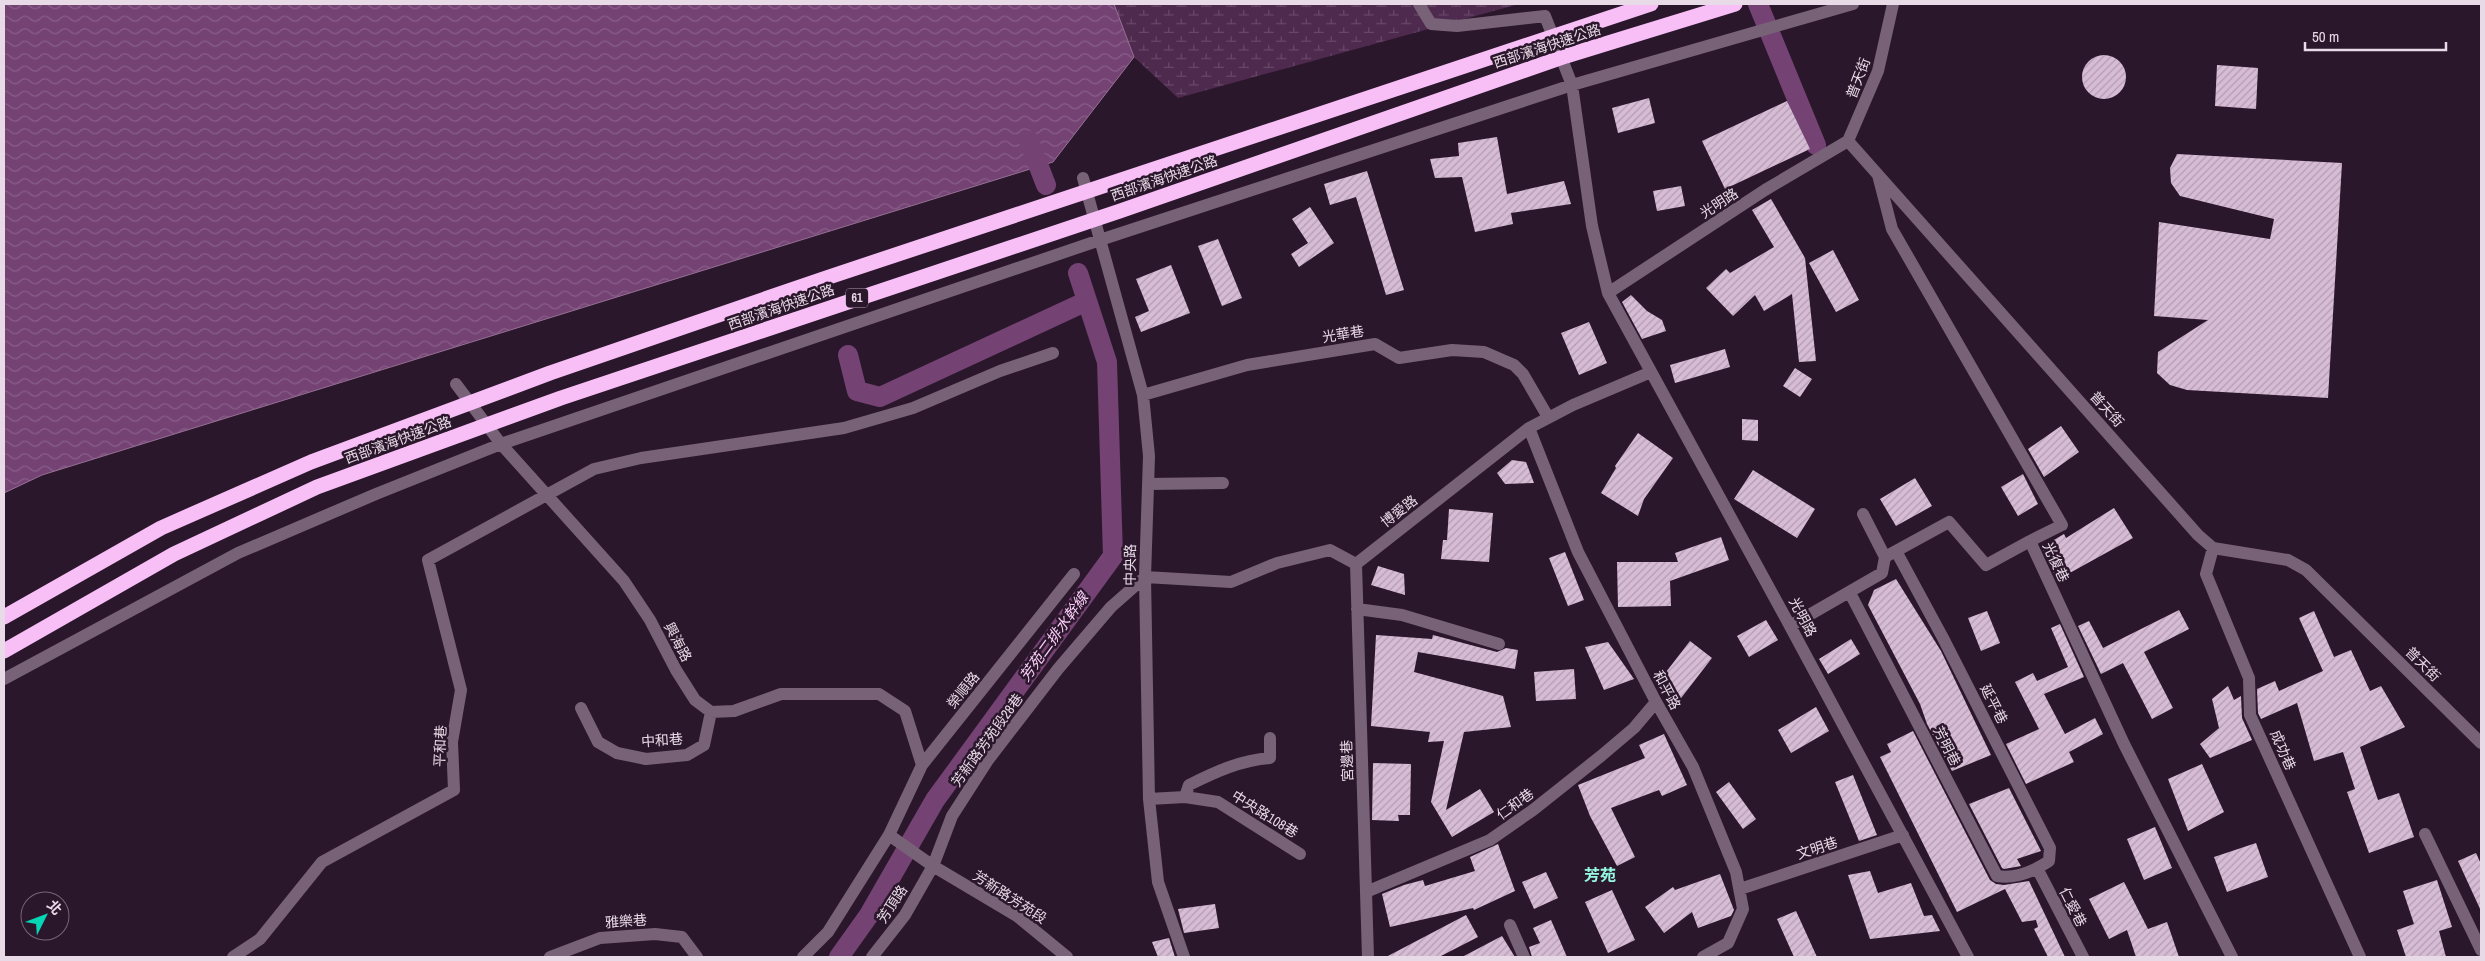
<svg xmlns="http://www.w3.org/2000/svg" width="2485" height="961" font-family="'Archivo Narrow','Noto Sans TC',sans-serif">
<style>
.wetland{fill:url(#wetland-marsh)}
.water{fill:url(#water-waves);stroke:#977096}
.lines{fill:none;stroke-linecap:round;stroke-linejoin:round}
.canal{stroke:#744374;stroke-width:20}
.building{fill:url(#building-hatch)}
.minor{stroke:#786278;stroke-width:12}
.highway{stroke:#f8bff7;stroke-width:15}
.labels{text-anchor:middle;stroke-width:5;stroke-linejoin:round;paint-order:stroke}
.shield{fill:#2b172b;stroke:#afa0af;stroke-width:1}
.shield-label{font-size:12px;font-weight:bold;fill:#e8dae7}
.street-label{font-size:14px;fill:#e8dae7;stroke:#2b172b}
.water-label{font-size:15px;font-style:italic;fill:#fccefa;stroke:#2b172b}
.quarter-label{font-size:16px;font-weight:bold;fill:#95f8e1;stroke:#2b172b}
</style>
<defs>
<pattern id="wetland-marsh" width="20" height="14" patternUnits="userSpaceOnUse" patternTransform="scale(1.25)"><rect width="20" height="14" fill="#4f2a4f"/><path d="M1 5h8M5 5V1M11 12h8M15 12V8" fill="none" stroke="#684868"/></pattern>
<pattern id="water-waves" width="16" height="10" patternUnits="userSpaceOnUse" patternTransform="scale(1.25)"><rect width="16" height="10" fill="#744374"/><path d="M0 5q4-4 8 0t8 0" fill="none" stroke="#885e88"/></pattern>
<pattern id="building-hatch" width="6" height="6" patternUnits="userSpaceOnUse" patternTransform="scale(1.25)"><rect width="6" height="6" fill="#d7bcd6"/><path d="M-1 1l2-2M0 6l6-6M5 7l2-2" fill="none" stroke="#b39db2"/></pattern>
</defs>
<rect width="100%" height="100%" fill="#2b172b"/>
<path class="wetland" d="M1114,4H1519L1178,98L1134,57Z"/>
<path class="water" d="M4,4H1114L1134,57L1053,162L42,475L4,493Z"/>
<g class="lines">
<path class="canal" d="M1758,4L1816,145
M1029,141L1046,185
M848,355L857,391L880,397L1087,301
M839,957L869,915L935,800L1113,556L1107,362L1078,273"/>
</g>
<path class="building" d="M2082 77a22 22 0 1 1 44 0a22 22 0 1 1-44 0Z
M2217,65L2258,68L2256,109L2215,106Z
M1649,98L1655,123L1618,133L1612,108Z
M1787,101L1810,149L1725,189L1702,141Z
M1497,137L1507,194L1564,181L1571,204L1511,213L1513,224L1475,232L1462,177L1435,178L1430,159L1459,156L1458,143Z
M2177,154L2342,163L2328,398L2187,390L2170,385L2157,373L2158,352L2208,320L2154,316L2159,222L2270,239L2274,219L2180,196L2171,183L2170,168Z
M1367,171L1404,290L1386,295L1356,197L1330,205L1324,184Z
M1681,186L1685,206L1657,211L1653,191Z
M1771,199L1805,258L1816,361L1799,362L1792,294L1764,311L1755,295L1733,316L1706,288L1726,269L1730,273L1774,247L1752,210Z
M1310,207L1334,243L1299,267L1291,254L1308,243L1292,219Z
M1218,239L1242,298L1222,306L1198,246Z
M1833,250L1859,300L1836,312L1809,263Z
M1171,265L1190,313L1141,332L1135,317L1149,311L1136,279Z
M1631,295L1647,311L1662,320L1666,331L1642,339L1622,302Z
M1589,322L1607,363L1579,375L1561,333Z
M1725,349L1730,367L1675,383L1670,365Z
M1795,368L1812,379L1800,397L1783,386Z
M1742,419L1758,420V441L1742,440Z
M2061,426L2079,452L2044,477L2028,449Z
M1638,433L1673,458L1644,499L1638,516L1601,493L1616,468L1615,466Z
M1512,460L1526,462L1534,483L1505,484L1497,473Z
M1753,470L1815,509L1797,538L1734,499Z
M2023,474L2038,504L2018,516L2001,487Z
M1915,478L1932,506L1896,526L1880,499Z
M2114,508L2133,538L2057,580L2042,547L2064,534L2066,538Z
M1449,509L1493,513L1489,562L1441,559L1443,540H1447Z
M1721,537L1729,560L1670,581L1671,606L1618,607L1617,562H1678L1675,553Z
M1565,552L1584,600L1568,606L1549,558Z
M1378,566L1404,574L1405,595L1371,585Z
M1896,579L1941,651L1991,755L1952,771L1927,724L1920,704L1868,605L1874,590Z
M2179,610L2189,629L2144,652L2173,708L2152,719L2123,663L2101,674L2078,626L2089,621L2103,648Z
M1987,611L2000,643L1981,651L1968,618Z
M2314,611L2334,657L2351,650L2370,691L2381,686L2405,727L2360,747L2378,800L2399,793L2414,837L2369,853L2347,792L2355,789L2343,752L2314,761L2297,703L2261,719L2258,713L2257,689L2275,681L2279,691L2323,671L2299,618Z
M1766,620L1778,640L1749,657L1737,636Z
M2060,624L2084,677L2044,694L2065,734L2095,718L2103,734L2069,752L2074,762L2026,784L2006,744L2039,729L2015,682L2033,673L2037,681L2068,667L2051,628Z
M1376,635L1432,639L1433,635L1497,652L1506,648L1518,650L1515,669L1418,652L1414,672L1503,696L1511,727L1464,732L1446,810L1480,789L1494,812L1452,837L1431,802L1444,741L1428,742L1430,732L1371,726Z
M1851,639L1860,654L1828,674L1819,659Z
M1690,641L1712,658L1678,702L1656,685Z
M1608,642L1634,679L1604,690L1585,647Z
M1574,669L1576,699L1536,701L1534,672Z
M2228,686L2234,700L2241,696L2242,718L2252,740L2210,758L2200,744L2219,728L2212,699Z
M1816,707L1829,731L1791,753L1778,730Z
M1913,731L1990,880L1996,884L2004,885L2029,881L2065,957H2048L2034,929L2038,927L2036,920L2022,922L2005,889L1957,912L1880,757L1891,752L1887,744Z
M1664,734L1687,785L1662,796L1659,790L1611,808L1635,857L1617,866L1590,816L1578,785L1645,758L1639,745Z
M1373,763L1411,764L1410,815H1398L1399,821L1372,820Z
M2202,764L2224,812L2188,831L2168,779Z
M1853,775L1877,835L1859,841L1835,782Z
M1729,782L1756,819L1743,829L1716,792Z
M2009,788L2041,851L2017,859L2021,866L2004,869L2002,868L1969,804Z
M2155,827L2172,868L2144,880L2127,839Z
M2256,843L2268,877L2227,892L2214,857Z
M1498,844L1515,891L1474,910L1473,908L1390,927L1382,894L1404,885L1423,880L1425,886L1475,871L1470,857Z
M2476,853L2481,864V911L2458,861Z
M1870,871L1878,893L1911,883L1924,916L1932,915L1940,931L1870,939L1848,875Z
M1546,872L1558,898L1534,909L1522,882Z
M1720,874L1734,910L1731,916L1698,928L1692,912L1664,933L1645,907L1673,887L1675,890Z
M2437,880L2452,927L2439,931L2446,957H2406L2397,930L2414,924L2403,891Z
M2124,882L2148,929L2167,922L2179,957H2136L2127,930L2109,939L2089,899Z
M1612,890L1635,940L1608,953L1585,902Z
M1215,904L1219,928L1184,933L1178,909Z
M1796,911L1817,957H1794L1777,919Z
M1466,915L1478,937L1439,957H1386Z
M1551,920L1567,957H1532L1529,947L1540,943L1533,928Z
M1502,936L1515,957H1462Z
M1169,938L1175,957H1158L1152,942Z"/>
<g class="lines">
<path class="minor" d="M1419,4L1431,24L1457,26L1545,16L1572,85L1592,226L1608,293L1790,626L1968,957
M1848,141L2198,535L2213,548L2288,560L2306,570L2481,743
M1848,141L1878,71L1893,4
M1878,175L1892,229L2062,525L2030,541L2124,744L2232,957
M1083,178L1143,395L1149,456L1145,577L1149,799L1158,882L1184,957
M1608,293L1765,190L1848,141
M456,384L501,444L624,581L650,620L676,670L695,700L711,712L734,711L781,694H879L905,711L922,765
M1143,395L1247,365L1375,344L1399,358L1452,350L1484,352L1514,365L1523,374L1548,417
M1529,428L1578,552L1656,702L1693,767L1736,872L1743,909L1728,943L1703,957
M1148,484L1223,483
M1863,514L1885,557L1949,522L1986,565L2030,541
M2213,548L2206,574L2249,678L2250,715L2360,957
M1356,564L1368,957
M1356,564L1529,428L1573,405L1651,372
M1850,593L1997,876C2016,879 2033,872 2049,861L2050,848L1943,638L1896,551
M1357,609L1402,615L1499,644
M1790,626L1882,573L1885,557
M4,679L238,553L376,494L501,444L1100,240L1572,85L1853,4
M581,708L598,742L617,753L646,759L687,755L704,745L711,712
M1185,797L1218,802L1300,854
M1149,799L1185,797L1189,785C1215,772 1241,760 1270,758V738
M2425,834L2481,950
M889,835L933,866L1017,916L1067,957
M2038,870L2083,957
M1740,889L1903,835
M1366,892L1490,840L1533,810L1601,756L1634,728L1656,702
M1510,925L1524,957
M233,957L260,939L322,862L454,790L452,742L461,690L428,560L594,469L641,458L844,428L913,408L1000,371L1053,353
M550,957L600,938L655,934L682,937L697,957
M803,957L828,932L889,835L922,765L1074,574
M872,957L905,915L933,866L952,816L988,760L1058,669L1111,607L1145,577L1231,582L1277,563L1330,550L1356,564"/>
<path class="highway" d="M4,617L161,528L311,462L550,373L826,278L1651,4
M4,651L174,554L317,487L561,398L1120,211L1566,56L1735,4"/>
</g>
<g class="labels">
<rect class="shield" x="846" y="288.5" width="22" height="19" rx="4"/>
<g class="shield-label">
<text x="857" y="302">61</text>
</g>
<g class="street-label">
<text transform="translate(1547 46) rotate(-18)" y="5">西部濱海快速公路</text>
<text transform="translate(1858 78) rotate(-69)" y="5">普天街</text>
<text transform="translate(1164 178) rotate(-19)" y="5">西部濱海快速公路</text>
<text transform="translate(1719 203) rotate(-33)" y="5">光明路</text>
<text transform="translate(781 307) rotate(-19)" y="5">西部濱海快速公路</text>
<text transform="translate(1343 334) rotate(-9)" y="5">光華巷</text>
<text transform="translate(2107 409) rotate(48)" y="5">普天街</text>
<text transform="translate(398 440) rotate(-20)" y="5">西部濱海快速公路</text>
<text transform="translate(1399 511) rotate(-38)" y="5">博愛路</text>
<text transform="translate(2056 562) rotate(65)" y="5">光復巷</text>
<text transform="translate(1130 565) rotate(-89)" y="5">中央路</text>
<text transform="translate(1803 617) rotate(62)" y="5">光明路</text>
<text transform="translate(678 642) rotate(62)" y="5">興海路</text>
<text transform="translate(2423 664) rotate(45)" y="5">普天街</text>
<text transform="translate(963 690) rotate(-51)" y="5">榮順路</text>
<text transform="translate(1667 690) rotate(62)" y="5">和平路</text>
<text transform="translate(1994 704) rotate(63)" y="5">延平巷</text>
<text transform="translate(662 740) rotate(-4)" y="5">中和巷</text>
<text transform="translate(987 740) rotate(-54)" y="5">芳新路芳苑段28巷</text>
<text transform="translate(440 746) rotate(-87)" y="5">平和巷</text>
<text transform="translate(1947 746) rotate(63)" y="5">芳明巷</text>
<text transform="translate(2283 750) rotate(66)" y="5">成功巷</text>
<text transform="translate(1347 761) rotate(-92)" y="5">宮邊巷</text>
<text transform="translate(1515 804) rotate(-36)" y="5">仁和巷</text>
<text transform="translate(1265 814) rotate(32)" y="5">中央路108巷</text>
<text transform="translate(1817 848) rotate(-18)" y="5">文明巷</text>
<text transform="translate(1010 897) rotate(33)" y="5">芳新路芳苑段</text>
<text transform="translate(892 904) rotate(-56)" y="5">芳頂路</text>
<text transform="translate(2073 907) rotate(63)" y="5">仁愛巷</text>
<text transform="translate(626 921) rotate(-4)" y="5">雅樂巷</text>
</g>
<g class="water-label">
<text transform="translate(1054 637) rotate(-54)" y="5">芳苑二排水幹線</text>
</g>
<g class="quarter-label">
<text x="1600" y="881">芳苑</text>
</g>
</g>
<rect width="2485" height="961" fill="none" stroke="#e8dae7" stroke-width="10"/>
<g transform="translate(45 916) rotate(48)"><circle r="24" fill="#2b172b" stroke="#776576"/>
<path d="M0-4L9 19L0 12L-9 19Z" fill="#06d5b6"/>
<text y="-8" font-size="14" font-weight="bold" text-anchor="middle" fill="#e8dae7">北</text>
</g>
<path d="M2305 42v8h141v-8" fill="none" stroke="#e8dae7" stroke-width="2.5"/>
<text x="2312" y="42" font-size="15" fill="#e8dae7" stroke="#2b172b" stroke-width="4" paint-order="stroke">50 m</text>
</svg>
